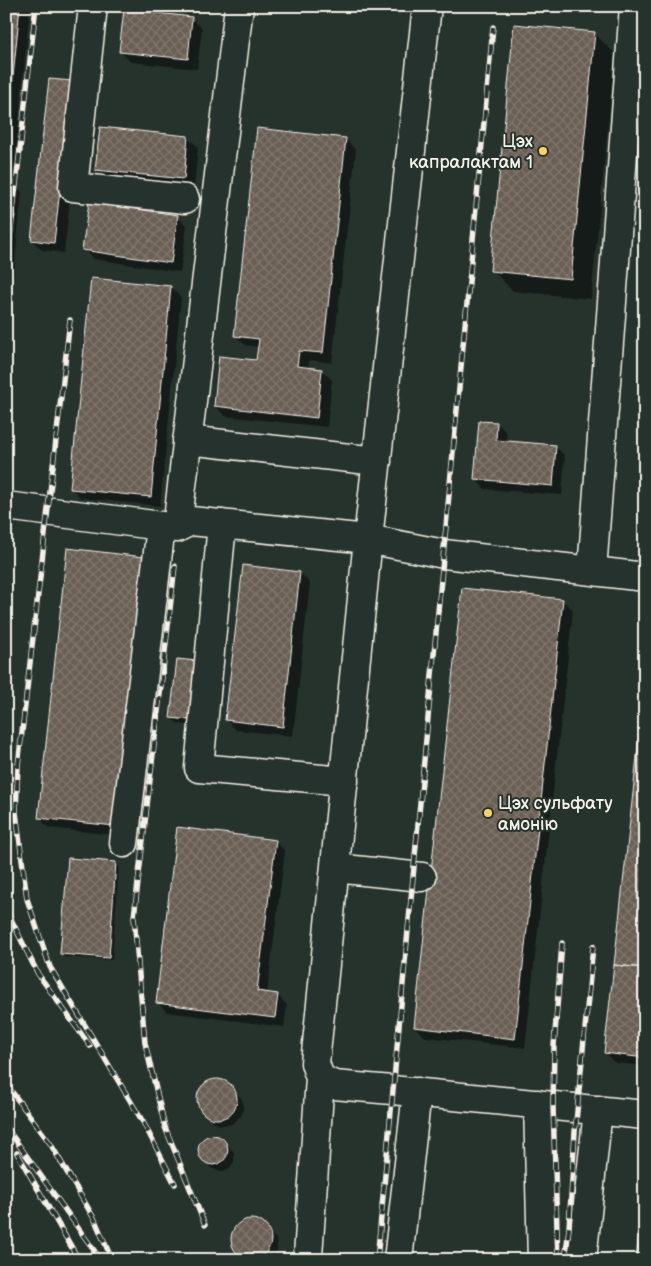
<svg xmlns="http://www.w3.org/2000/svg" width="651" height="1266" font-family="'Balsamiq Sans',sans-serif">
<style>
.shadow{fill:#0007}
.building{fill:url(#building-cross-hatch);stroke:#f4f1e8}
.lines{fill:none;stroke-linecap:round;stroke-linejoin:round}
.minor-casing{stroke:#f4f1e8;stroke-width:31}
.minor{stroke:#26332d;stroke-width:28}
.rail-casing{stroke:#f4f1e8;stroke-width:5.5}
.rail{stroke:#26332d;stroke-width:4;stroke-dasharray:11;stroke-linecap:butt}
.poi-dot{fill:#ffd166;stroke:#26332d;stroke-width:2}
.labels{text-anchor:middle;stroke-width:4;stroke-linejoin:round;paint-order:stroke}
.poi-label{font-size:18px;fill:#f4f1e8;stroke:#26332d;text-anchor:end}
</style>
<defs>
<pattern id="building-cross-hatch" width="8" height="8" patternUnits="userSpaceOnUse" patternTransform="scale(1.25)"><rect width="8" height="8" fill="#6a5f55"/><path d="M0 0l8 8M0 8l8-8" fill="none" stroke="#80766d"/></pattern>
</defs>
<rect width="100%" height="100%" fill="#26332d"/>
<filter id="ink" filterUnits="userSpaceOnUse"><feTurbulence type="fractalNoise" baseFrequency=".02" numOctaves="2"/><feDisplacementMap in="SourceGraphic" scale="10" xChannelSelector="R" yChannelSelector="G"/><feConvolveMatrix kernelMatrix="1 2 1 2 8 2 1 2 1" color-interpolation-filters="sRGB"/></filter>
<g filter="url(#ink)">
<path class="shadow" d="M6,6H30L13,184L22,192L6,349Z
M191,18L202,28L197,69L131,62L121,52Z
M594,33L615,54L591,299L513,291L492,270Z
M82,93L64,253L42,250L32,240Z
M187,137L198,147L194,189L107,180L96,170Z
M346,140L356,150L332,363L309,360L308,369L322,370L332,380L327,427L225,416L215,406L257,361L259,347L245,345L235,335Z
M177,216L187,226L180,272L94,259L84,249Z
M171,287L181,298L160,506L81,498L71,488Z
M497,423L507,433L506,442L555,446L565,456L562,495L485,489L475,479Z
M143,558L124,836L49,828L39,818Z
M300,573L310,583L293,736L236,730L226,720Z
M562,600L573,610L525,1048L425,1037L415,1027Z
M178,660L196,726L178,724L172,718Z
M645,695V1066L615,1063L605,1053Z
M275,841L285,851L267,994L277,995L287,1005L284,1027L167,1012L157,1002Z
M116,863L119,866L112,960L65,957L62,954Z
M213,1080L225,1082L230,1085L241,1098L243,1104V1110L241,1116L232,1124L226,1125H219L214,1122L202,1110L199,1105V1092L202,1087L207,1083Z
M216,1137L224,1141L234,1152V1162L229,1169L220,1172L211,1168L202,1157L200,1149L201,1145L207,1138Z
M645,1191V1260H637Z
M253,1220L258,1222L264,1226L275,1238L277,1244V1250L274,1256L271,1260H245L236,1250L233,1245L232,1239L233,1233L236,1227L240,1223L246,1221Z"/>
<path class="building" d="M6,6H20L6,148Z
M124,9L192,17L188,59L119,52Z
M514,24L595,32L571,279L490,271Z
M49,79L72,81L54,243L31,240Z
M100,127L188,136L184,179L95,170Z
M257,128L346,138L323,353L299,351L297,366L322,369L317,418L214,406L219,356L256,360L259,339L234,336Z
M6,181H13L6,244Z
M89,202L178,215L171,263L82,250Z
M91,278L171,286L151,497L70,489Z
M479,421L497,422L496,440L556,445L553,486L474,479Z
M67,548L144,557L115,826L38,818Z
M243,565L300,572L283,727L225,720Z
M462,588L563,599L515,1039L414,1027Z
M177,659L197,661L190,720L170,718Z
M645,684V968L614,965Z
M177,827L276,840L257,991L278,994L275,1018L156,1003Z
M68,858L116,862L109,958L60,954Z
M614,965L645,968V1058L604,1053Z
M197 1099a20 20 0 1 1 40 0a20 20 0 1 1-40 0Z
M198 1150a15 15 0 1 1 30 0a15 15 0 1 1-30 0Z
M644,1182L645,1260H636Z
M231 1239a20 20 0 1 1 40 0a20 20 0 1 1-40 0Z"/>
<g class="lines">
<g class="minor-casing">
<path id="minor" d="M93,6L73,187L185,199
M187,440L377,461
M6,506L177,528L191,521L368,539L444,554L645,577
M222,524L199,768L344,781
M177,528L239,6
M592,571L634,6
M124,843L161,526
M335,868L422,877
M320,1078L334,1085L392,1090L645,1115
M538,1104L542,1260
M308,1256L320,1078L315,1063L368,539L427,6
M398,1260L417,1092
M582,1260L598,1110"/>
</g>
<use href="#minor" class="minor"/>
<g class="rail-casing">
<path id="rail" d="M6,274L36,6
M70,320L18,766L16,812L27,899L50,967L143,1122L175,1184
M175,566L134,917L145,1043L165,1127L205,1225
M6,909L38,974L90,1046
M6,1084L50,1143L95,1220L112,1260
M6,1127L101,1260
M17,1153L79,1260
M377,1260L493,27
M558,1260L553,1106L554,1046L562,943
M565,1260L569,1228L575,1132L593,946"/>
</g>
<use href="#rail" class="rail"/>
</g>
</g>
<g class="poi-dot">
<circle cx="543" cy="151" r="5"/>
<circle cx="488" cy="813" r="5"/>
</g>
<g class="labels">
<g class="poi-label">
<text x="533" y="147">Цэх<tspan x="533" dy="21">капралактам 1</tspan></text>
<text x="498" y="809" text-anchor="start">Цэх сульфату<tspan x="498" dy="21">амонію</tspan></text>
</g>
</g>
<rect width="651" height="1266" fill="none" stroke="#26332d" stroke-width="25"/>
<rect x="12" y="12" width="626" height="1241" fill="none" stroke="#f4f1e8" stroke-width="2" filter="url(#ink)"/>
</svg>
